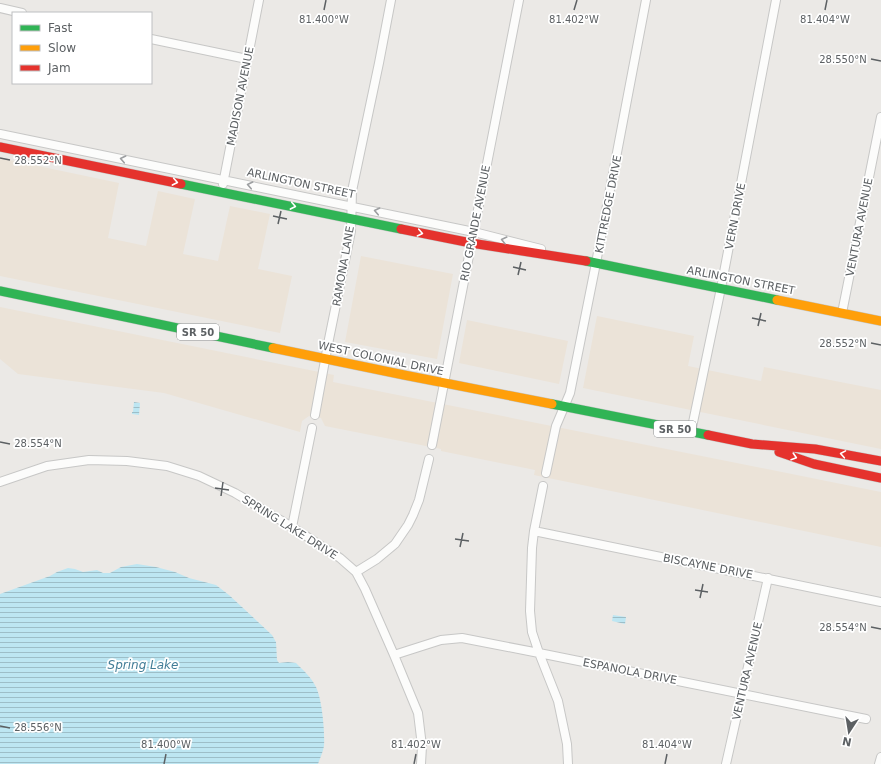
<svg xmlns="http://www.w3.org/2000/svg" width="881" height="764" font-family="'DejaVu Sans',sans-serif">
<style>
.commercial{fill:#ebe3d8}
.water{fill:url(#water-rules)}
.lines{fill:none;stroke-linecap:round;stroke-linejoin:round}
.street-casing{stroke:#c7c7c6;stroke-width:10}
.fast-casing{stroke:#c5c6c5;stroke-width:10}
.slow-casing{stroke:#c5c6c5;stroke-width:10}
.jam-casing{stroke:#c5c6c5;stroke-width:10}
.street{stroke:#fcfcfb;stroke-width:8}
.fast{stroke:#30b455;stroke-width:9}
.slow{stroke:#ff9f0a;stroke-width:9}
.jam{stroke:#e5322d;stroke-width:9}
.oneway{stroke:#9c9ea0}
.oneway2{stroke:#fff}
.ticks{fill:none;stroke:#5c6063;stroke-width:1.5}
.labels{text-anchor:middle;stroke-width:3.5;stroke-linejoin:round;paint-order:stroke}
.shield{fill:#fff;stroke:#8d9092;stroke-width:1}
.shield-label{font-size:10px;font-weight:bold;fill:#5c6063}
.street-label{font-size:11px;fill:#5c6063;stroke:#fff}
.water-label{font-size:12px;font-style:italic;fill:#427d97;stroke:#fff}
.ticks-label{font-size:10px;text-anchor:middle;fill:#5c6063;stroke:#fff;stroke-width:3.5;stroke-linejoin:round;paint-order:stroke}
</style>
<defs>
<pattern id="water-rules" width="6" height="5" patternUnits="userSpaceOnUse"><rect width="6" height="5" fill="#bde6f2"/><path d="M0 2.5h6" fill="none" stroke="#9dbec8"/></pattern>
</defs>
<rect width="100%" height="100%" fill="#ebe9e6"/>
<path class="commercial" d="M0,158L119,183L108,238L146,246L158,191L195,199L183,254L218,261L230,206L270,214L258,269L292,276L280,333L0,276Z
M361,256L453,274L437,359L345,342Z
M0,307L334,375L333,382L881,492V547L534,475L535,470L441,451V449L325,426L321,418L309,416L302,421L300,432L164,393L18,374L0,359Z
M597,316L694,336L688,366L761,381L764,367L881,390V449L583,388Z
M467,320L568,341L559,384L459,363Z"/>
<path class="water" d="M134,402L140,403L139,415L132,414V412H133Z
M137,564L156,567L175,572L189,578L216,585L229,595L272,635L276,642L277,660L279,663L288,662L296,663C303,670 312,678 316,687C322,699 325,732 324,746C323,752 320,758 318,764H0V594L50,576L57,572L68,568L75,569L83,572L97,570L103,573H110L121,567Z
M613,615L626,617L625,624L612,621Z"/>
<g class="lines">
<g class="street-casing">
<path id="street" d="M0,8L22,13
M151,39L247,59
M0,134L474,232L541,249
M223,184L259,0
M842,313L881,117
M315,415L328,344L351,231L352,191L379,63L391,0
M691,432L721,288L776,0
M432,445L519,0
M546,473L556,426L570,393L596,263L646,0
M0,482L47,466L89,460L127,461L167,466L199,476L235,493L292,527L340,558L356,572L365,589L394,655L418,713L422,746L421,764
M543,486L534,531L532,548L530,611L532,632L539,653L558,701L567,744L568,764
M292,527L312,428
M534,531L881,602
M356,572L377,559L395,544L408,525L413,515L419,500L429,459
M394,655L441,640L462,638L539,653L866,719
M726,764L768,578
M879,764L881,757"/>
</g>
<g class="fast-casing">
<path id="fast" d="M181,184L401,229
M586,261L777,300
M0,291L273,348
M552,404L708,435"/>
</g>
<g class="slow-casing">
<path id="slow" d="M777,300L881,321
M273,348L404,375L552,404"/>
</g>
<g class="jam-casing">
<path id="jam" d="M0,147L181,184
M401,229L471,243L586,261
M708,435L752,444L815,449L881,461
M779,452L814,464L881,478"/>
</g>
<use href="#street" class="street"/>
<use href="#fast" class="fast"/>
<use href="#slow" class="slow"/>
<use href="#jam" class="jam"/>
</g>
<defs><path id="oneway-chevron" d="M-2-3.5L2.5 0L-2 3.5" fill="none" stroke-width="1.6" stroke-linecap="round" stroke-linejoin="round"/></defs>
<g class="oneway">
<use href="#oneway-chevron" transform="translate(123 159) rotate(-168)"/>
<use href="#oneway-chevron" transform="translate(250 185) rotate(-168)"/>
<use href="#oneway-chevron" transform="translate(377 211) rotate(-168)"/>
<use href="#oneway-chevron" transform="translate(504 240) rotate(-166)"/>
</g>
<g class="oneway2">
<use href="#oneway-chevron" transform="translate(175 182) rotate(11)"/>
<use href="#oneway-chevron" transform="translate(293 206) rotate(11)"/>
<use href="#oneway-chevron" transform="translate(420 233) rotate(12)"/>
<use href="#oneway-chevron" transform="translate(843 454) rotate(-170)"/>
<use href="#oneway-chevron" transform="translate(794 457) rotate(18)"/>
</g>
<path class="ticks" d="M324,10L326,0M574,10L577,0M825,10L827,0M871,59L881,61M0,158L10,160M273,216L287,219M278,224L281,211M513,267L526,270M518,275L521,262M752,318L766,321M758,326L761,313M871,343L881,345M0,442L10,444M215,488L229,490M221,496L223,482M455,539L469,541M460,547L463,533M695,590L708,592M700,598L703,584M871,627L881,629M0,726L10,728M164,764L166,754M414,764L416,754M665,764L667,754"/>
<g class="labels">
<g class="shield">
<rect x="177" y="324" width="42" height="16" rx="3"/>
<rect x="654" y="421" width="42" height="16" rx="3"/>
</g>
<g class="shield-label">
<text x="198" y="336">SR 50</text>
<text x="675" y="433">SR 50</text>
</g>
<g class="street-label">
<text transform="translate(240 96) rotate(-79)" y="4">MADISON AVENUE</text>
<text transform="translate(301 183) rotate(12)" y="4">ARLINGTON STREET</text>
<text transform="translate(608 204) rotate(-79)" y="4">KITTREDGE DRIVE</text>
<text transform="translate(735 216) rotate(-79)" y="4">VERN DRIVE</text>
<text transform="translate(475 223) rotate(-79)" y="4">RIO GRANDE AVENUE</text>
<text transform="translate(859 227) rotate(-79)" y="4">VENTURA AVENUE</text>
<text transform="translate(343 266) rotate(-80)" y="4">RAMONA LANE</text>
<text transform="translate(741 280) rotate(11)" y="4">ARLINGTON STREET</text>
<text transform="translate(381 358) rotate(12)" y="4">WEST COLONIAL DRIVE</text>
<text transform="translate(290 527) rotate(32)" y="4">SPRING LAKE DRIVE</text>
<text transform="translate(708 566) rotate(11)" y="4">BISCAYNE DRIVE</text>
<text transform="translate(630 671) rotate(11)" y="4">ESPANOLA DRIVE</text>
<text transform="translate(747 671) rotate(-77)" y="4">VENTURA AVENUE</text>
</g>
<g class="water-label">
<text x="143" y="669">Spring Lake</text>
</g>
</g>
<g class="ticks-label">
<text x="324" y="23">81.400°W</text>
<text x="574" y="23">81.402°W</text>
<text x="825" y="23">81.404°W</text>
<text x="843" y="63">28.550°N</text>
<text x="38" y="164">28.552°N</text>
<text x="843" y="347">28.552°N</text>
<text x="38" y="447">28.554°N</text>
<text x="843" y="631">28.554°N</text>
<text x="38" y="731">28.556°N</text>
<text x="166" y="748">81.400°W</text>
<text x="416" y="748">81.402°W</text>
<text x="667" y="748">81.404°W</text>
</g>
<rect x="12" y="12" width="140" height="72" fill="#ffffff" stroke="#bebfc1"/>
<rect x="20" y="25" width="20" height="6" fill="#30b455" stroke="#bebfc1"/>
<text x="48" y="32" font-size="12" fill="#5c6063">Fast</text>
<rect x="20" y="45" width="20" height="6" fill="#ff9f0a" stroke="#bebfc1"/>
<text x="48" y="52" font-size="12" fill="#5c6063">Slow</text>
<rect x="20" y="65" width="20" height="6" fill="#e5322d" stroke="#bebfc1"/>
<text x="48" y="72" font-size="12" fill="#5c6063">Jam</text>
<g transform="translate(849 732) rotate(192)" stroke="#ffffff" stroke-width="3" paint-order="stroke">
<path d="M0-3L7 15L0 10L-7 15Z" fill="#5c6063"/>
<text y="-6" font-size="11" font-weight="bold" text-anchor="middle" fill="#5c6063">N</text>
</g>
</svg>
